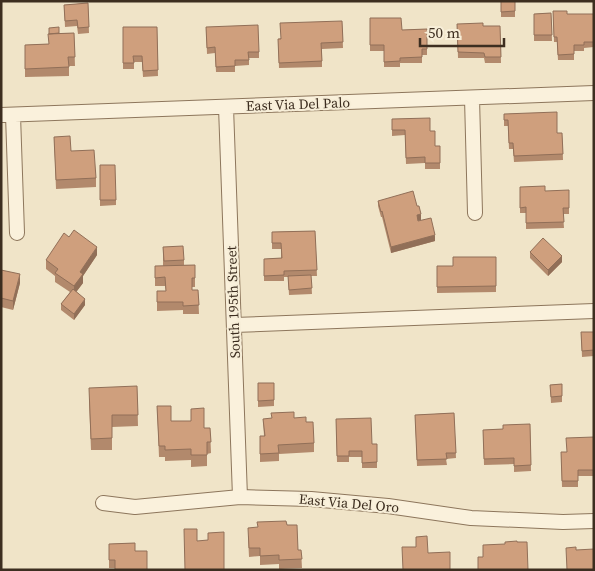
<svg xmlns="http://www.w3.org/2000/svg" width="595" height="571" font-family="'Source Serif 4',serif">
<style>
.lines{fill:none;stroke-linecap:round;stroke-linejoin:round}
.minor-casing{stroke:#8d765c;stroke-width:16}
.minor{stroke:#faf1dc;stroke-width:14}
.wall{fill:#b2896c}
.shaded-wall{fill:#916f58}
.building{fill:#cf9f7d;stroke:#916f58}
.labels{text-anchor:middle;stroke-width:4;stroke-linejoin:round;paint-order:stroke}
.street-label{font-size:14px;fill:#3d2e20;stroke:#f7eed8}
</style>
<rect width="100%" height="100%" fill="#f0e4c8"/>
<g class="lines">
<g class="minor-casing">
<path id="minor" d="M472,98L475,213
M226,107L240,497
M1,115L594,93
M13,115L17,233
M234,325L594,311
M103,503L135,507L240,497L311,499L388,506L471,518L563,522L594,521"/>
</g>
<use href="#minor" class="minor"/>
</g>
<path class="wall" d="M501,1L515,11V17H501Z
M88,3L89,33L78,34L77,26L65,27L64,5Z
M553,11L567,14H594V47L584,48V51H574V60H558L557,42H554Z
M551,13L552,41H534V14Z
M370,18L402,30L427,29V55H422V63H400V67H384V51H370Z
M342,21L343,48L322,49V67L279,68L278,39Z
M457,24L483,26H500L501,63H485L484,58H458Z
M123,27H157L158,76L143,77L142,62H134V69H123Z
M206,27L259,52V58H249V65L235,66V72H216L215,53L207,54Z
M49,28L59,33H74L75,66H69V76L25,77V45L49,44Z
M504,114L557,133H562L563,160L514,162L513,149H509L508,126H504Z
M392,119L430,131L435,146H440V169H425V163L406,164L405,135L392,136Z
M54,137L96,178V187L56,189Z
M100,165L116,200V205L100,206Z
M520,187L545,191L569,208V214H563L564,228L526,229V213H520Z
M378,201L421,220H418L435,241L391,253L382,217H381L378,206Z
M315,231L317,276H311L312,294L289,295L288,277H284V281H264V259L281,258V249H272V232Z
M163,247L184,260V265H195V287H192V290H198L199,314H183V310L157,311V291H166L165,286H155V266H163Z
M530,252L562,262L548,276L530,258Z
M97,255L83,276V283L76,292L85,305L74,320L61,310V304L70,292L55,282V276L46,269V260Z
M496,257V292L437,293V266H453Z
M1,270L20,283L13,310L1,307Z
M581,332H594V356L582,357Z
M258,383H274V406L258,407Z
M562,384V402L551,403L550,385Z
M137,386L138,426L112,427V450H91L89,399Z
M157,406L171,421H191V409L204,428H210L211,453L207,454V466L191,467V460L165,461V457H159Z
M454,413L456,458L446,459L447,465L417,466L415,415Z
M294,418L306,422L314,443V452L279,454V461L260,462V436H264L263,419Z
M336,419L372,444H377V468H362V457H349V462H337Z
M530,424L531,471L514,472V464L484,465L483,430L503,429Z
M594,437V476H578V487H562L561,452H567Z
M287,525L298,550H301L302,568L279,569V564L260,565V556L249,557L248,536Z
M135,543L115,568H109V544Z"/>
<path class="shaded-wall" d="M421,214V220L417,221V215Z
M435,235V241L391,253V247Z
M97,247V255L83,276V283L74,295V286L80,272Z
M562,256V262L548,276V270Z
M20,274V283L13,310V301Z
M85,299V305L74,320V314Z"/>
<path class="building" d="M501,1H515V11L501,12Z
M88,3L89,27L78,28L77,20L65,21L64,5Z
M553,11H567V14H594V42H584V45H574V54L558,55L557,37H554Z
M551,13L552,35H534V14Z
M370,18H401L402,30L427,29V49H422V57L400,58V61L384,62V45H370Z
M342,21L343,42L321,43L322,61L279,63L278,39H281L280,23Z
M483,23V26H500L501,57H485L484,53L458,52L457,24Z
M258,25L259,52H248L249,60H235V66L216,67L215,47L207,48L206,27Z
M59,27V33L49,34V28Z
M123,27H157L158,70L143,71L142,56H133L134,63H123Z
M74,33L75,57H68L69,67L25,69V45L49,44L48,34Z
M557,112V133H562L563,154L514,156L513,143H509L508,120H504V114Z
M430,118V131H435V146H440V163H425V157L406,158L405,130H392V119Z
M70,136L71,151L94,150L96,178L56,180L54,137Z
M100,165H115L116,200H100Z
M545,186V191L569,190V208H563L564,222L526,223V207L520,208V187Z
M413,191L417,206H419L421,214L417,215L418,221L431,218L435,235L391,247L382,211L381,212L378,201Z
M74,230L97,247L80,272L83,274L74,286L55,273L58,269L46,260L64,233L69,237Z
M315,231L317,270L284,271V275L264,276V259L282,258L281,243H272V232Z
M543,238L562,256L548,270L530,252Z
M183,246L184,260L164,261L163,247Z
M453,257H496V286L437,287V266H453Z
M195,265V278H192V290H198L199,305L183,306V302H157V291H166L165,277L155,278V266Z
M1,270L20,274L13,301L1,298Z
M311,275L312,288L289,290L288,276Z
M73,289L85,299L74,314L61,304Z
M581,332H594V350L582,351Z
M258,383H274V400L258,401Z
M562,384V396L551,397L550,385Z
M137,386L138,415H112V438L91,439L89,388Z
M157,406H171V421H191V409L204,408V428H210L211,442H207V455H191V449L165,450V446H159Z
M294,412V418L306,417V422H313L314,443L278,445L279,453L260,454V436H265L263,419L272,418L271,413Z
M454,413L456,453H446L447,459L417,460L415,415Z
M371,418L372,444H377V462L362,463V451H349V456H337L336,419Z
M530,424L531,465L514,466V458L484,459L483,430L503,429V425Z
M594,437V470H578V481H562L561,452H567L566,438Z
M286,521L287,525H297L298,550H301L302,559L279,560V555L260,556V548H249L248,528L258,527L257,522Z
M184,529H197V541L208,540V533L224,532V570H185Z
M427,536L428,553L450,552V570H403L402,547H416V537Z
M517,541V542H527L528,570H478V557H483V545L505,544V542Z
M135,543V551H147V570H115V560H109V544Z
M576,547V550L594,549V570H567L566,548Z"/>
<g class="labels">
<g class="street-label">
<text transform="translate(298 104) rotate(-2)" y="5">East Via Del Palo</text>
<text transform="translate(233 302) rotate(-92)" y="5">South 195th Street</text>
<text transform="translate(349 503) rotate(5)" y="5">East Via Del Oro</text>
</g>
</g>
<rect width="595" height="571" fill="none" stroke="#3d2e20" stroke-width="5"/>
<path d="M420 38v8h84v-8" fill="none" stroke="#3d2e20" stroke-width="2.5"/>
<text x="428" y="38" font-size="15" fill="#3d2e20" stroke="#f7eed8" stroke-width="4" paint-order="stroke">50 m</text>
</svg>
